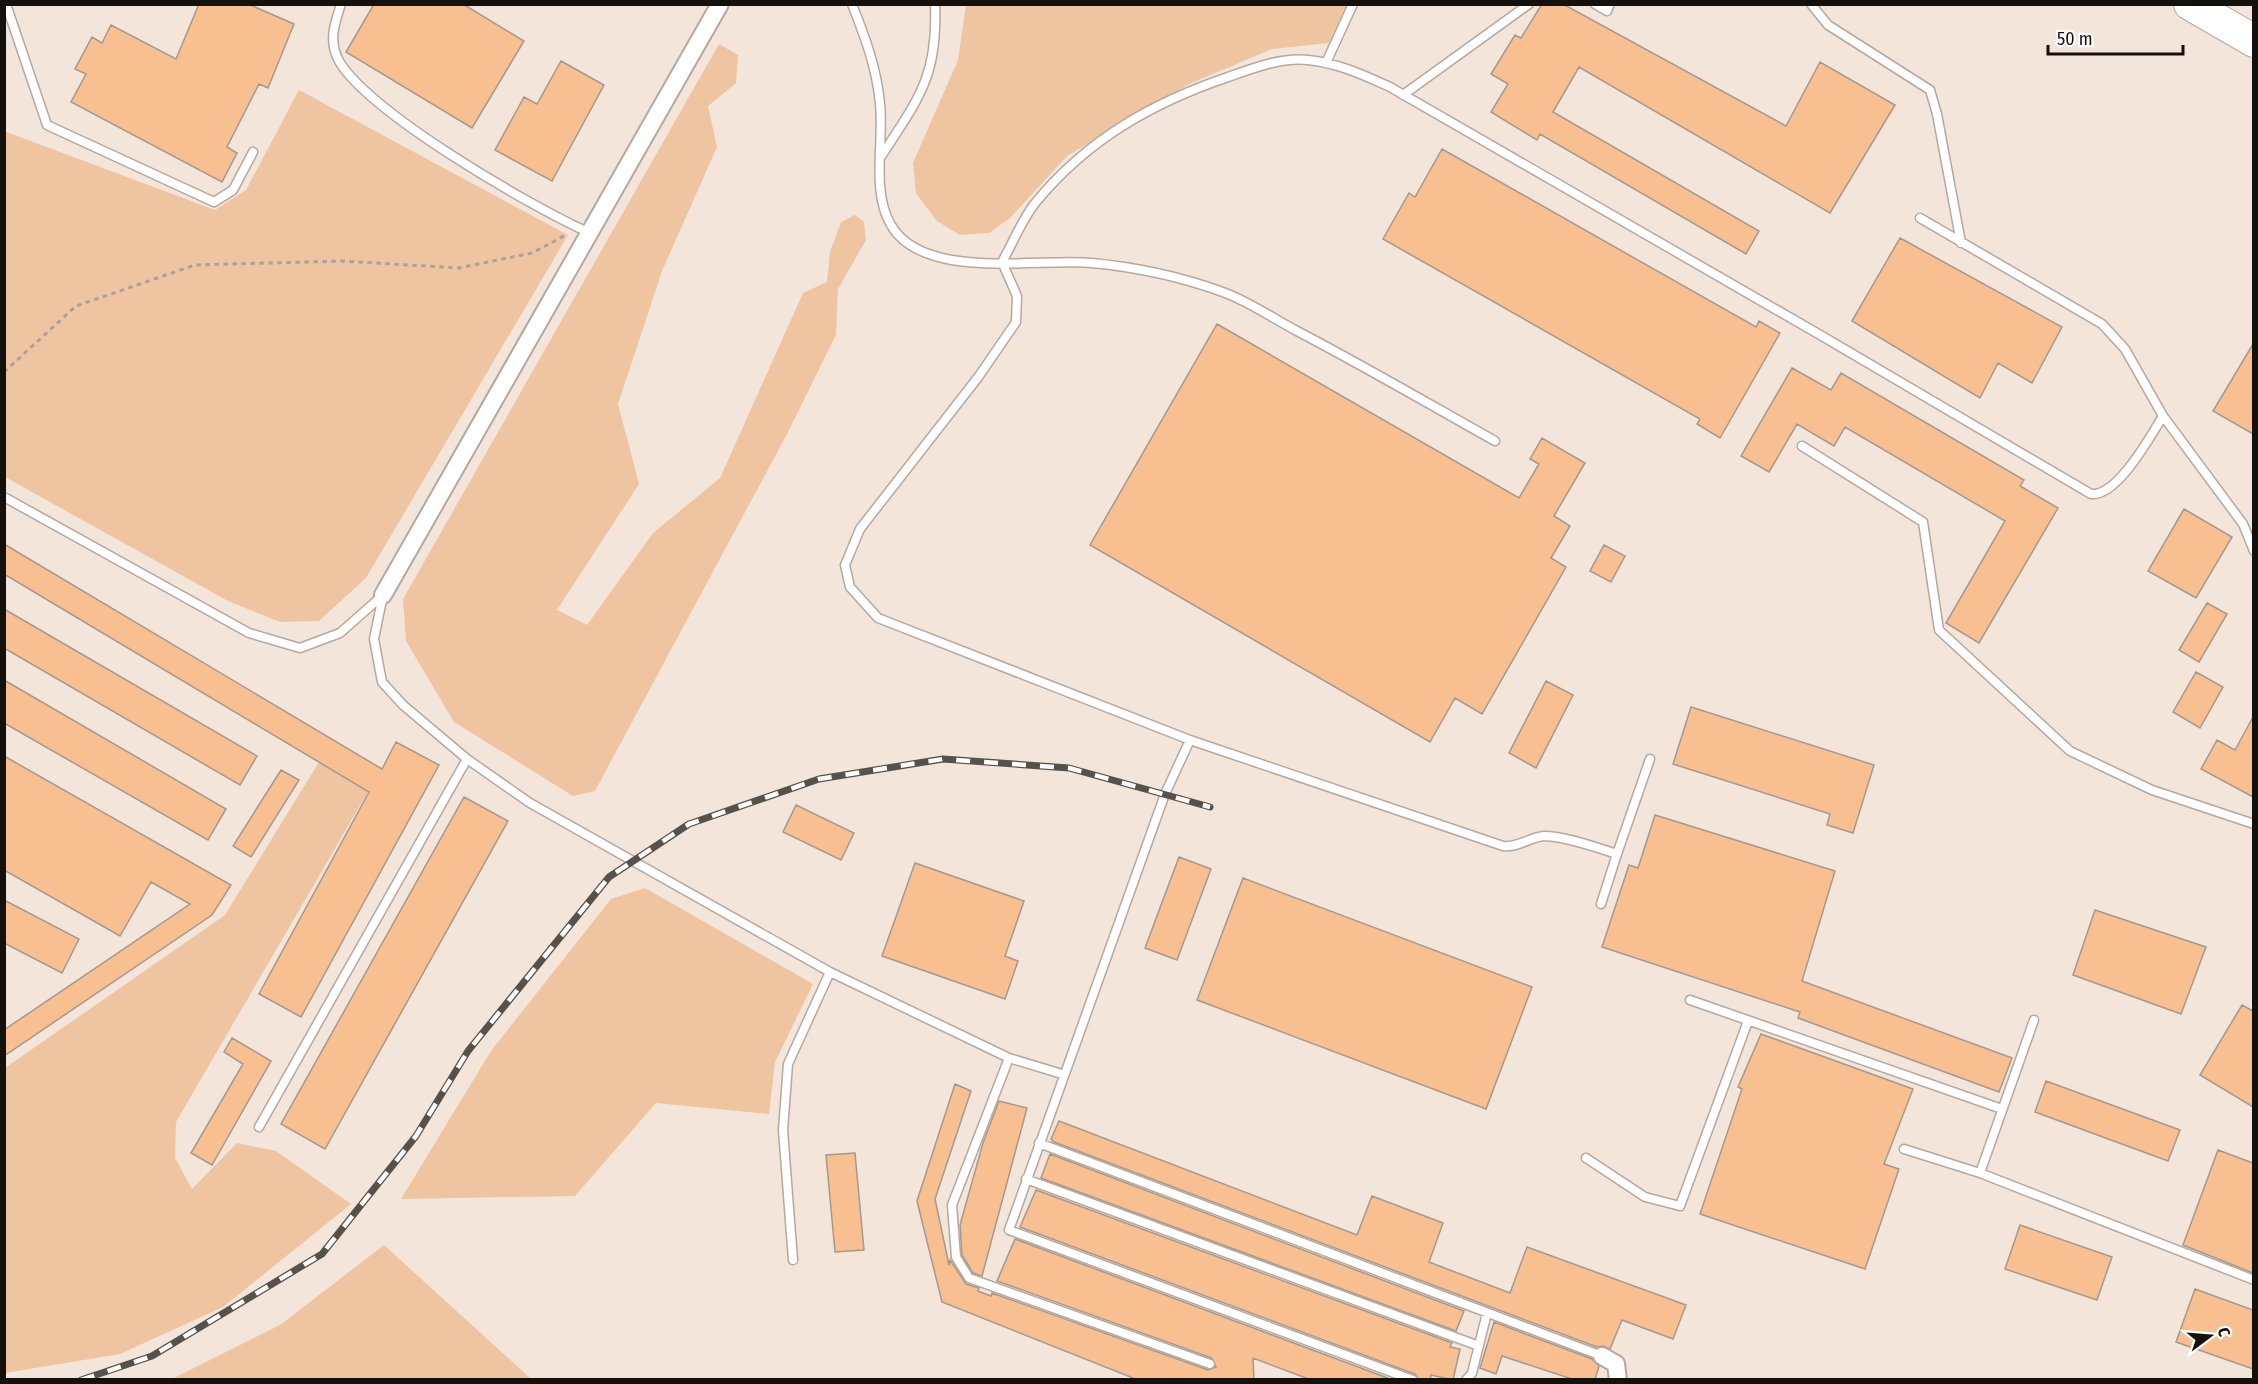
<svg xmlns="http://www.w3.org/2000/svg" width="2258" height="1384" font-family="'Fira Sans Condensed',sans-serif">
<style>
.green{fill:#efc4a1}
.building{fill:#f8bf90;stroke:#a5988e;stroke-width:1.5}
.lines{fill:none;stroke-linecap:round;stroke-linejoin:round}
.lane-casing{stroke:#b5a89e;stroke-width:11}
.street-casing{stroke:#b5a89e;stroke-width:20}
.highway-casing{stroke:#b5a89e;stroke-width:34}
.path{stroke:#aca198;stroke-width:3;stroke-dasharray:4.5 4.5;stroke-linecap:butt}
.lane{stroke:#fff;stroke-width:8}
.street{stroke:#fff;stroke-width:16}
.highway{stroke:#fff;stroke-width:32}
.rail-casing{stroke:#58514a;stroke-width:7}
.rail{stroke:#fff;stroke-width:4.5;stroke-dasharray:14;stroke-linecap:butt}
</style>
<rect width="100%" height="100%" fill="#f3e5da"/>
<path class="green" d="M966,5H1347L1329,43L1272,49L1189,84L1067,156L1010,218L989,233L960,235L937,221L921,200L916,193L913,163L958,60Z
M719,44L738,55L736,83L708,106L717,147L662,271L618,404L639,484L557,610L587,625L653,533L720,478L803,293L827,282L830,252L841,222L855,215L864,222L866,240L838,289L836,335L787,434L595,791L573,796L454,722L406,641L403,599Z
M299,90L568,235L366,578L319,621L280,622L228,601L5,477L4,131L215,210L246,190Z
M319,762L369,790L176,1122L175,1158L192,1189L237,1143L276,1151L351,1204L223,1307L120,1354L5,1373V1068L225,915Z
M645,888L813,984L775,1062L769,1114L656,1103L575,1196L401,1199L491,1051L611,899Z
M384,1245L531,1379H172L280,1325Z"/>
<path class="building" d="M199,4H248L294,24L268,88L259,84L227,147L237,153L222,182L71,102L86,74L75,69L92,37L102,43L111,25L176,59Z
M374,4H463L524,41L472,128L346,52Z
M1542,4H1563L1786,126L1820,62L1895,105L1830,213L1579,67L1553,112L1759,231L1746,254L1540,134L1537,140L1491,112L1508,84L1491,74L1515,35L1521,38Z
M561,61L604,85L552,181L495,150L524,97L537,104Z
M1442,149L1756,327L1759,321L1780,333L1720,438L1697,424L1700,419L1383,239L1409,193L1415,197Z
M1900,238L2062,327L2032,383L1998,363L1980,398L1852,321Z
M1217,324L1519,498L1539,464L1530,459L1542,438L1585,463L1554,516L1570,526L1551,558L1566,567L1482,714L1455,698L1430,742L1090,545Z
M2253,344V434L2213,411Z
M1792,368L1831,390L1841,373L2024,480L2020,486L2058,508L1979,643L1946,623L2005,521L1845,427L1834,446L1797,424L1769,472L1741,456Z
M2184,509L2232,537L2196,598L2148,571Z
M4,544L382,769L396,742L439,765L301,1017L259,994L369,792L4,574Z
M1604,545L1625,556L1611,582L1590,571Z
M2207,603L2227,614L2199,662L2179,650Z
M4,609L257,756L240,785L4,648Z
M2196,672L2223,687L2200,728L2173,712Z
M4,680L226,809L208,840L4,723Z
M1546,681L1573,695L1536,768L1509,753Z
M1691,707L1874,765L1853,833L1827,825L1830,814L1673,764Z
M2253,717V797L2201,769L2217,740L2235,750Z
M4,756L231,885L212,915L4,1056V1030L190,904L151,882L120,936L4,870Z
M281,770L299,780L251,857L233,846Z
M464,797L508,821L325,1149L281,1124Z
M796,805L854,833L841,860L783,832Z
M1655,815L1835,871L1802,981L2012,1058L1999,1092L1798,1018L1800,1012L1602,947L1629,865L1638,868Z
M1179,857L1211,869L1177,960L1145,948Z
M915,863L1024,901L1005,956L1018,961L1005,999L882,956Z
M1243,878L1532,987L1486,1109L1197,1000Z
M4,900L79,939L62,973L4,943Z
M2095,910L2206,947L2181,1014L2073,975Z
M2242,1005L2253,1011V1107L2200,1075Z
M1761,1034L1913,1089L1884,1164L1899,1169L1865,1269L1700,1214L1742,1089L1738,1087Z
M232,1038L271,1061L212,1165L191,1153L243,1064L224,1052Z
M2046,1081L2180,1130L2168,1161L2035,1112Z
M955,1084L971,1091L935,1199L949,1265L950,1260L966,1284L979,1288L978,1291L991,1296L992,1293L1208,1370L1216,1367L1212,1358L997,1281L1015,1239L1393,1380H1311L1253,1358L1254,1380H1138L942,1302L917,1201Z
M999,1101L1027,1108L982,1276L973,1273L962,1255L960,1225L983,1143Z
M1059,1121L1357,1235L1372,1196L1443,1223L1429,1262L1510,1293L1527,1247L1686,1305L1673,1339L1622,1320L1610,1349L1603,1346L1597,1347L1054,1142L1051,1139Z
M2218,1150L2253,1163V1273L2183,1245Z
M855,1153L864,1250L835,1252L826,1155Z
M1050,1154L1464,1311L1456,1331L1041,1178Z
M1036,1190L1452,1343L1450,1347L1460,1349L1453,1380L1431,1375L1430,1380H1419L1415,1374L1020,1227Z
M2020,1225L2112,1257L2097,1300L2005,1269Z
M2195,1289L2253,1310V1369L2176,1342Z
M1494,1322L1592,1359L1599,1366L1595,1380H1575L1502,1356L1496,1374L1480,1368Z"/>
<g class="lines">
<g class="lane-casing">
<path id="lane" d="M6,4L47,125L214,202L233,190L253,152
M341,4C335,23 329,38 337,57C360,108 535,209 590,233
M852,4C865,37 877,69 880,104C884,142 871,192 891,225C923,281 1036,258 1092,263C1134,267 1181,277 1220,291C1247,300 1272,318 1297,331C1364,366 1429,404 1495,441
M1595,4L1607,11L1610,4
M1811,4L1828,25L1930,90L1937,114L1961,243
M1326,63L1353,4
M1403,95L1529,4
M882,155C919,98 938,76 935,4
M1920,218L2102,324L2125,349L2163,416L2243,524L2254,551
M1802,446L1923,522L1939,630L2070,751L2152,790L2254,824
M4,497L249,633L300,648L340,633L383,595
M383,595L374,639L382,682L403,705L467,759L530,803L830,972L1009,1058L1062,1074
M1190,740L1165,794L1009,1230L1413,1380
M1650,759L1617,854C1598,848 1565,836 1544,836C1530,837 1518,848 1503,846L1190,740L878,618L850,587L845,565L860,529L979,376L1016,322L1017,296L1002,262C1013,243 1022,219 1036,202C1088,139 1152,103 1228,77C1253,68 1282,57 1308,60C1338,63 1363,75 1390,87L1822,336L2091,494C2117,497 2150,437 2163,416
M1601,904L1617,854
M1690,1000L2002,1109
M1009,1058L952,1205L956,1257L969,1278L1210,1364
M259,1127L467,759
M1039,1143L1602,1356
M1904,1149L1980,1173L2254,1280
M1586,1158L1645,1197L1680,1206L1748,1021
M1980,1173L2034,1020
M1026,1179L1479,1346
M793,1260L783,1130L788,1064L830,972
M1466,1380L1472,1373L1487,1313"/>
</g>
<g class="street-casing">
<path id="street" d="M383,595L720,4
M1602,1356L1616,1364L1618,1380"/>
</g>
<g class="highway-casing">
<path id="highway" d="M2190,4L2254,41"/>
</g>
<path class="path" d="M4,372L76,306L195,265L342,261L459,268L532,253L564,236"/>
<use href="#lane" class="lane"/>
<use href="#street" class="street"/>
<use href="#highway" class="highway"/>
<g class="rail-casing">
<path id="rail" d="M81,1380L152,1356L322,1254L416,1136L468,1051L609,877L689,824L819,779L943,759L1069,768L1210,807"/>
</g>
<use href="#rail" class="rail"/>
</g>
<rect width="2258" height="1384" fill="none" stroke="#14100c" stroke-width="12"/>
<g transform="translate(2210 1336) rotate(74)" stroke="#ffffff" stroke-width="4.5" paint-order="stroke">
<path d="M0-4.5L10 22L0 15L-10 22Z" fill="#14100c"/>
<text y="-9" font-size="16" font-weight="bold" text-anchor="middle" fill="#14100c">С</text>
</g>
<path d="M2048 45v9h135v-9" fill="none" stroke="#14100c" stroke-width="3"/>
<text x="2057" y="45" font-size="18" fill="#14100c" stroke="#ffffff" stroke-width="4.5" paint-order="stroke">50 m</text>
</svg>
